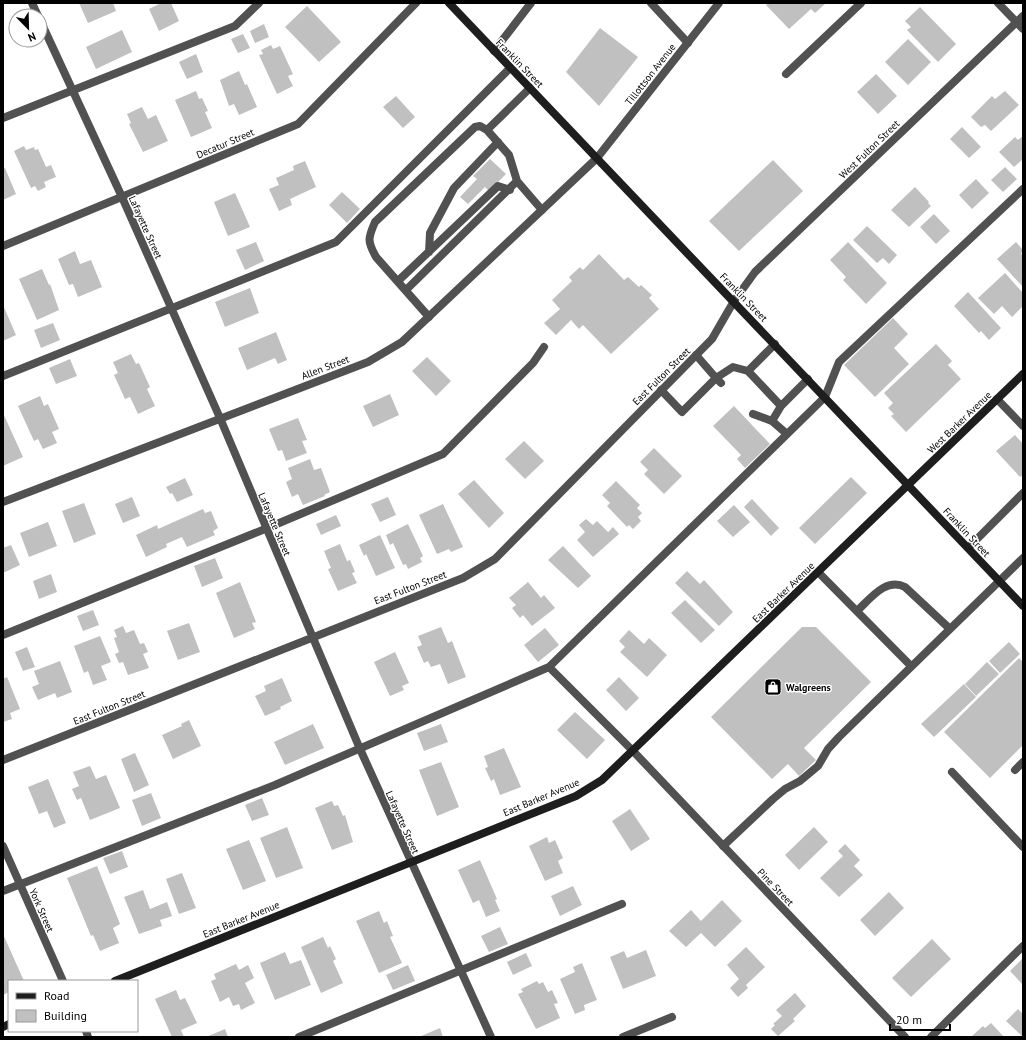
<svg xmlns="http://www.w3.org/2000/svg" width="1026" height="1040" font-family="'PT Sans',sans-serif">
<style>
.building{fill:#c0c0c0}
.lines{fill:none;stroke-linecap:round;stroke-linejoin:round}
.lane{stroke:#515151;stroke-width:8}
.street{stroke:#515151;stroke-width:8}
.secondary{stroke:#1e1e1e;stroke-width:8}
.labels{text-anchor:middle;stroke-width:3;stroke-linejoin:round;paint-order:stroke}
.street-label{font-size:10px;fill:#000;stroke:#fff}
.poi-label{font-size:10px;font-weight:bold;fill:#000;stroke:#fff;text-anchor:start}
</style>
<rect width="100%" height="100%" fill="#fff"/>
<path class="building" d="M79,3H113L116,11L88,23Z
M161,3H171L179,21L159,31L149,9Z
M768,3H826L815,13L811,9L789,29L766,5Z
M307,6L341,42L319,62L285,27Z
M920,7L956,44L938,62L907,30L911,27L905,21Z
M264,24L269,37L255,43L250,31Z
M600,28L638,57L599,106L566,72Z
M122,30L132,52L96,69L86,47Z
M243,34L250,48L238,53L231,39Z
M908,39L931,62L908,85L885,62Z
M271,45L273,49L280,46L293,74L288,76L293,86L277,94L259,55L263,54L261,50Z
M196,54L203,72L187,79L179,62Z
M239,71L245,85L247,84L257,107L239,115L234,104L229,106L220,80Z
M876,74L897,96L878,114L857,92Z
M196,91L199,99L202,98L208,111L205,112L212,128L191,137L175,100Z
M1005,91L1019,105L991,131L985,125L981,127L971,117L992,96L995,99Z
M396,96L415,117L403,128L383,107Z
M142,107L148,119L156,115L168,141L143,152L129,124L131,123L127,114Z
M962,127L981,147L969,158L950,139Z
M1023,136V159L1014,167L999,152L1015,137L1018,140Z
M24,146L26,150L34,147L35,150L38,149L46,167L51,165L56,177L44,182L46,187L38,191L35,186L31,188L14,151Z
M490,159L506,174L489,191L485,187L468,204L460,197L477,179L473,176Z
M773,160L803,191L739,251L709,221Z
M305,161L316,187L290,199L292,205L279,211L269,189L279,185L276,178L294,170L293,166Z
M1005,167L1017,179L1003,192L991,180Z
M5,168L16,194L3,200V169Z
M976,179L989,193L972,209L959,195Z
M915,187L929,202L928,203L931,206L909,227L891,210Z
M342,192L360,209L347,223L329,205Z
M235,193L250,227L228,236L214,202Z
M934,214L950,231L936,244L920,227Z
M867,226L897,255L889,264L883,258L877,263L853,240Z
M256,242L264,261L245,270L236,250Z
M848,242L887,283L866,304L843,280L846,277L830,260Z
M1016,242L1023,250L1021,254L1023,256V287L997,259Z
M75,251L80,264L91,260L102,287L78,297L73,284L69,285L58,259Z
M599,254L624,280L628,277L639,287L641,285L652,295L649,298L659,309L611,354L583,325L579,329L571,320L556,335L544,323L560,309L552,300L572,281L569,277L580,267L583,270Z
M42,269L49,285L50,284L59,310L37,320L19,279Z
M1005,273L1023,293V306L1012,317L1002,306L994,314L978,298Z
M250,288L259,313L225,327L215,302Z
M968,292L1001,328L989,340L981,331L979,333L954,306Z
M3,305L16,335L3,341Z
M893,318L908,334L894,348L909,364L875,397L844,365Z
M53,323L60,340L41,348L34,330Z
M276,332L287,360L278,364L275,358L247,370L238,348Z
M936,344L952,361L948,365L961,379L906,432L891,416L894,414L888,408L893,403L884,393Z
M131,354L136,364L139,363L150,387L147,389L155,406L138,414L130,397L125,399L114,375L118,373L113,362Z
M427,357L451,381L436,396L412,371Z
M70,359L77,376L56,384L49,368Z
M390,394L399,415L373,427L363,406Z
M40,396L44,406L48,404L59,429L52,432L57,443L43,449L38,439L34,441L18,406Z
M734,406L770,444L745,468L737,459L741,455L713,426Z
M3,413L23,457L3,466Z
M298,418L307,440L302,441L307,453L286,461L282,450L278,451L269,429Z
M1015,435L1023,444V475L1020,477L996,451Z
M524,441L544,461L525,479L505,459Z
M654,448L682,476L664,494L644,474L648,470L640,462Z
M310,459L314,470L321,468L330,492L324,495L325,496L303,505L298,494L292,497L286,482L292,479L288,468Z
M851,477L867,493L815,544L799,528Z
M185,478L193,495L177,502L172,493L170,494L166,487Z
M474,480L504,513L489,528L458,494Z
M616,481L640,505L637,508L642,513L638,517L641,521L633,529L629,525L627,527L607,506L610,503L602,495Z
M132,497L140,516L123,523L115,504Z
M388,497L396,515L380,522L371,504Z
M752,499L779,528L771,536L744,507Z
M84,503L96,534L74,543L62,511Z
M443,504L463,547L451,552L449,549L437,554L419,515Z
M734,505L750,522L733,537L717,521Z
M203,509L205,513L211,511L218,528L213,531L215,535L187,547L182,537L166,544L167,547L146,557L136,535L157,525L158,529Z
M336,515L341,526L321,535L316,524Z
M586,519L593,525L597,521L608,532L613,527L619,534L593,557L577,540L585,532L579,525Z
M48,522L57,546L29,557L20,533Z
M408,524L423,556L420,558L422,562L408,569L406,564L403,565L393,543L390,545L386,535Z
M380,535L395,568L376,576L366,554L364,556L359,545Z
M340,544L347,561L350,560L355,572L352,573L357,583L338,591L328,569L331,568L324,551Z
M11,545L20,565L3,573V548Z
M563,546L591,576L578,588L548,560Z
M215,558L223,578L202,587L194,566Z
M687,571L700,584L704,580L733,612L719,626L675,583Z
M51,574L57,592L39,599L33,581Z
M240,582L256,622L252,623L255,629L234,638L216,593Z
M528,582L541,598L544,595L555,608L532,626L523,615L520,618L512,608L516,605L509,598Z
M685,600L715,630L701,643L671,613Z
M93,610L99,625L83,631L77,616Z
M189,623L200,652L178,660L167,631Z
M123,626L126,633L134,630L140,644L144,643L148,652L143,654L149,668L128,675L123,662L119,663L115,654L119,652L114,638L117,637L114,630Z
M441,627L448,643L452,641L466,677L448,684L440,664L431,667L428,661L424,663L417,647L422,645L418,636Z
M802,627H816L871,682L804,748L816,760L799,776L788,764L772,779L711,717Z
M545,628L559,645L538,662L524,645Z
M629,630L644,644L649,638L667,655L647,677L620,652L625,647L619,641Z
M100,636L111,662L101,666L107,680L93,685L88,671L84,673L74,646Z
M1009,642L1020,654L1000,673L989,661Z
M27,647L35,667L23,671L15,652Z
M395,652L409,683L402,686L404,690L390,696L374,662Z
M1019,658L1023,662V745L990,778L944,732Z
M60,661L72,692L57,698L55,693L38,700L32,687L39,684L34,671Z
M987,662L999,674L976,696L965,684Z
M7,677L20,709L10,713L12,719L3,722V679Z
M619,677L639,698L626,711L606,690Z
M282,678L292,701L280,707L281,709L265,716L255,696L266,691L264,686Z
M964,684L976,697L934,737L921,724Z
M575,712L605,740L587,759L557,730Z
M189,720L201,746L173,759L162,735L182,726L181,724Z
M313,724L324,748L285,765L274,742Z
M441,724L448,742L424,751L417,733Z
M504,748L521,787L500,795L494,779L491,781L485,768L488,767L484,756Z
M135,753L149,785L134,792L121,759Z
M441,762L459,807L437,816L419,770Z
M90,766L96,779L106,775L120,808L90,820L81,798L77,800L72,789L79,786L73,772Z
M48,779L66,823L54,828L47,811L39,814L28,787Z
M151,793L161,818L142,826L132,800Z
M262,798L269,815L252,821L245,805Z
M332,801L334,806L338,805L343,816L345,815L353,842L332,850L315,808Z
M630,809L650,839L631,851L612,821Z
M287,827L303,868L276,878L260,838Z
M814,827L828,842L799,870L785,855Z
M547,837L549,843L555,840L563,858L558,861L563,873L545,881L529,846Z
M249,840L266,881L243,890L226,849Z
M845,844L860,860L854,866L863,875L839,897L820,878L843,856L838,851Z
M122,851L128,867L110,874L103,858Z
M480,860L497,899L495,900L500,911L486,917L479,900L473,903L458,870Z
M97,866L120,924L113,928L119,943L100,951L93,935L91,936L67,878Z
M182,873L196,908L179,914L166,879Z
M573,886L582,905L560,916L551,896Z
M143,890L150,909L167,902L172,916L160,920L162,926L139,934L124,897Z
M889,892L904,908L875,936L860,920Z
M722,900L742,921L715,947L701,933L686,947L669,931L691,910L701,921Z
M379,911L384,923L387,921L393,936L390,937L402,963L379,973L356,921Z
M500,927L508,944L489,952L481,936Z
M3,934L24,981H9V992L3,995Z
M323,937L328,948L330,946L336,959L333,961L343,983L321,993L301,947Z
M932,939L951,959L911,997L892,978Z
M746,947L765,967L746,985L748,988L738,997L730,988L739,979L727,965Z
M646,950L656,976L623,989L610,957L624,951L627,958Z
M285,952L290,964L301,960L311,985L275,1000L260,963Z
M526,953L532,966L513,975L507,962Z
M1023,958V985L1010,971Z
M582,963L597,1000L584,1005L585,1010L575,1014L560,979L575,972L573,967Z
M236,964L239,970L248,965L254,978L245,983L255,1003L241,1010L239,1004L233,1006L229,997L220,1002L211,981L216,979L214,974Z
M408,965L415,981L393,990L386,975Z
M537,981L539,984L543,982L548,992L552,990L558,1003L554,1004L560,1018L536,1029L518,994L523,992L521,989Z
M176,990L180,1000L185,998L197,1023L181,1030L184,1037H172L155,999Z
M795,993L806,1006L793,1019L795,1021L778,1036L771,1029L775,1025L773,1024L782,1016L776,1010Z
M1018,1009L1023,1014V1037L1006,1021Z
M991,1023L1004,1037L972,1036L983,1026L985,1028Z
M440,1028L443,1037H419Z
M225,1029L228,1037H206Z"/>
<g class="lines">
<path class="lane" d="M651,3L688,43
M786,74L861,3
M3,118L235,26L259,3
M487,130L530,88
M429,252L430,233L454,188L498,142
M398,281L498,186L510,190
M406,290L517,181
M429,317L376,257C367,241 368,238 375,222L475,127L480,126L487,130L509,155L517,181L542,210
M748,371L781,406
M3,376L336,242L510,68
M721,383L716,378L733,367L748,371L775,344
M661,390L682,412L716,378L696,355
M997,399L1023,426
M753,414L772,421L787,434
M772,421L781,406L808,379
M968,548L1023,493
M818,572L911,666
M857,611C870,599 886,577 905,587L950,629
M3,635L265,529L443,454L533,363L544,347
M549,667L633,751
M1015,770L1023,762
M952,772L1023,847
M723,846L773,799L785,789L800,781L818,766L828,749L839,737L1023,558
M3,891L275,785L549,667L825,397L839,362L1023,189
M299,1037L622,904
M931,1037L1023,946"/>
<path class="street" d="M32,3L38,16
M998,3L1023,29
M40,20L122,197L220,418L360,749L491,1037
M494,51L531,3
M3,246L298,124L416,3
M3,502L368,362L402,342L597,158L719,3
M633,751L905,1037
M3,760L463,578L495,559L712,339L734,301L755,272L1023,16
M3,846L63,981
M86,1031L88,1037
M623,1037L672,1017"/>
<path class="secondary" d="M449,3L1023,606
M115,981L576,796L602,780L1023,374
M3,1027L9,1024"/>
</g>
<defs>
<g id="shop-square" transform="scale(0.9)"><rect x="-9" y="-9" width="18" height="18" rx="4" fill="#000" stroke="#fff"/><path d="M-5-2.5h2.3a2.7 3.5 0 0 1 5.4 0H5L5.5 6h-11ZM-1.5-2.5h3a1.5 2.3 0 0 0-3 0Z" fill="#fff"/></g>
</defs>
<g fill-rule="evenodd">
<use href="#shop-square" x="773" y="687"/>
</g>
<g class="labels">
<g class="street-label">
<text transform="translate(520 63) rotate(46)" y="4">Franklin Street</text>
<text transform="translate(650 74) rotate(-52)" y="4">Tillottson Avenue</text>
<text transform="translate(225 143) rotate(-23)" y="4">Decatur Street</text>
<text transform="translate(869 149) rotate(-44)" y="4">West Fulton Street</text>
<text transform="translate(146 227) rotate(66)" y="4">Lafayette Street</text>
<text transform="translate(744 297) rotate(46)" y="4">Franklin Street</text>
<text transform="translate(325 367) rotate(-21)" y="4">Allen Street</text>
<text transform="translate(661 376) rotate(-45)" y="4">East Fulton Street</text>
<text transform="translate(959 422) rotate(-44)" y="4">West Barker Avenue</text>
<text transform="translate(275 524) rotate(67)" y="4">Lafayette Street</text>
<text transform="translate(967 532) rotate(47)" y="4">Franklin Street</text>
<text transform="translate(410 587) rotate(-21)" y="4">East Fulton Street</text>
<text transform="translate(783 592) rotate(-44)" y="4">East Barker Avenue</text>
<text transform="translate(109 707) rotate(-22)" y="4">East Fulton Street</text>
<text transform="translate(541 797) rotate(-23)" y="4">East Barker Avenue</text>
<text transform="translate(403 822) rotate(66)" y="4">Lafayette Street</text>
<text transform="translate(776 887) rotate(46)" y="4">Pine Street</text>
<text transform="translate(42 910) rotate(66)" y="4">York Street</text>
<text transform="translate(241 919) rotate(-22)" y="4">East Barker Avenue</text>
</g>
<g class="poi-label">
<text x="786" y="691">Walgreens</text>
</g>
</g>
<rect width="1026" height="1040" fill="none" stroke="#000000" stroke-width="8"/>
<rect x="8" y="980" width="130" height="52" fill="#ffffff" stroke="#999999"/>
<rect x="16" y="993" width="20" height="6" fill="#1e1e1e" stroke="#999999"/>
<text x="44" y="1000" font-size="12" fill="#000000">Road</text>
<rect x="16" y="1010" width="20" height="12" fill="#c0c0c0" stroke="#999999"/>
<text x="44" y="1020" font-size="12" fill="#000000">Building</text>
<g transform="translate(28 28) rotate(157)"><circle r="19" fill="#ffffff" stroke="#999999"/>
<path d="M0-3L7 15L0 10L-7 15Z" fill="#000000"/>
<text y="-6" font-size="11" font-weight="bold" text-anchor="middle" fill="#000000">N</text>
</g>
<path d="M890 1024v6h60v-6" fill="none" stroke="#000000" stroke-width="2"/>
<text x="896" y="1024" font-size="12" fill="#000000" stroke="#ffffff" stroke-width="3" paint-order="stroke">20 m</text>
</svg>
